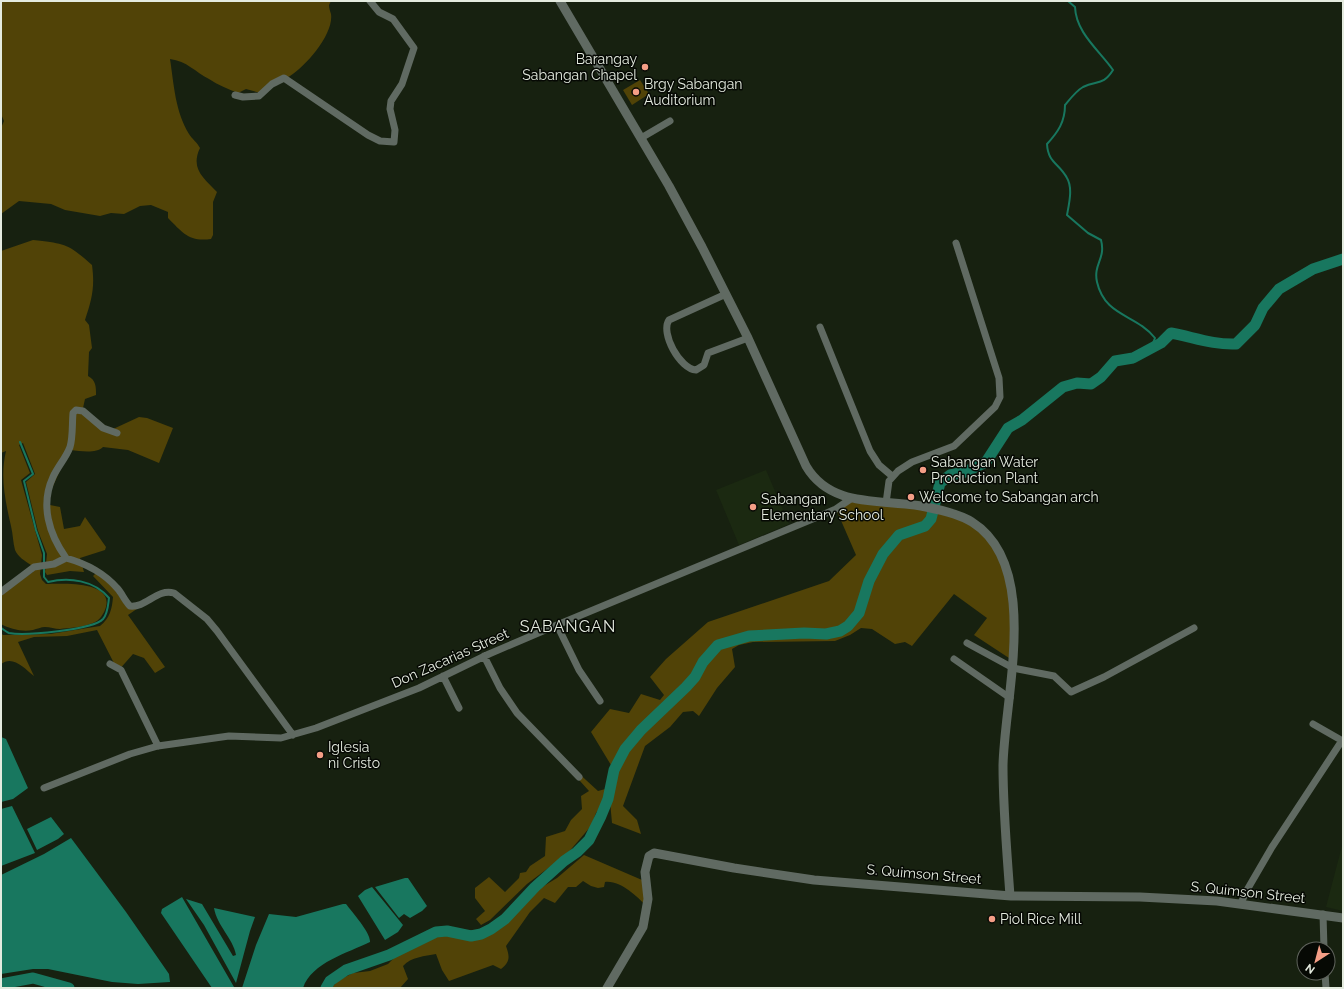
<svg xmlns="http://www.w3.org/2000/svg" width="1344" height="989" font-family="Raleway,sans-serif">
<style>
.built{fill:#1b2911}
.green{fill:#514307}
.water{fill:#18775f}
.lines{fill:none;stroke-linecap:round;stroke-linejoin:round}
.stream{stroke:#18775f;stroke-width:2}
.river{stroke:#18775f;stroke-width:11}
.minor{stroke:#606a62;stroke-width:7}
.tertiary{stroke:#606a62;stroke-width:9}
.poi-dot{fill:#f49e86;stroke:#060904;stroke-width:1.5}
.labels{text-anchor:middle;stroke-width:3;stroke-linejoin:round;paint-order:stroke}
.poi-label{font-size:14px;fill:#e4ebdf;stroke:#060904;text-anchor:start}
.street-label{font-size:14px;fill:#e4ebdf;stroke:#060904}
.quarter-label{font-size:16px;letter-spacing:1px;fill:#e4ebdf;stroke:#060904}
</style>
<rect width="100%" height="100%" fill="#172110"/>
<path class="built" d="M766,470L789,524L739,545L716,490Z
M1343,842V911L1326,907Z"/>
<path class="green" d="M1,1H331L329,5C329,8 330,11 331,14C334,34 306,66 290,76C280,82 270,86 260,93L246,89L238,93C228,89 218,85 209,79C195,72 187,61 170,59C174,85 175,111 189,134C192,139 197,142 200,148C190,169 204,178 217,192L213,202V235L211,239C189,242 183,233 168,218V212L151,205L140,206L124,214L111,213L100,216L65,210L51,204L19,201L1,214V128L4,121L1,114Z
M640,80L649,94L632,105L623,90Z
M33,240C66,244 67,243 92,265C95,287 92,299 85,320L89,325L92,348L89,352L88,376C96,380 96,387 96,395L85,399L83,408L111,430L139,417L147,418L173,428L159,463L128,450L103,447C96,454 80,451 71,450L66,457L45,504L60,507L64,529L80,526L85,517L106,547L105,550L80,558L84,572L70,571L47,575L45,572L47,554L38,531L26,482L35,474L23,443L19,445L30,473L21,480L42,555L40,574L42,580L46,584C60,584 113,580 106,607C104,614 99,621 93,623C84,627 69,628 60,629C55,629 50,627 45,627C41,627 37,629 33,630C22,632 10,629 1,624V595L33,572L31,565C25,561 18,557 15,550C13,543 13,534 11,526C5,500 0,476 6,451L1,453V251Z
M856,497L927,506L988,532L1010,587L1012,660L974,635L987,618L954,594L912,646L905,642L895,644L872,629L861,628L850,635L835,641L753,642L739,645L732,649L735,667L717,688L699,716L693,711L683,712L670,727L645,746L623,806L637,820L641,834L612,823L609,790L605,801L596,813L591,826L567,854L527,884L490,920L481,925L476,919L485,911L475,898V888L489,877L505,892L519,878L520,873L526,872L530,866L545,856L546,837L565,831L571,820L582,809L581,796L589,791L571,771L574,769L598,791L609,788L614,770L591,732L610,709L629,713L641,694L660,700L664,695L650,677L666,659L708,622L829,581L856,555L836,509Z
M96,573L113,587L125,605L144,604L128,615L165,667L155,673L144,658L133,654L118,671L97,630L67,636L34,637L18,642L34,676C24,668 13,655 1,664V633L3,635L50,634L100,626C110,618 112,609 113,597L93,576Z
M584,855L649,883L647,907C637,896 620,880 605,882L604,887L598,888L591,886L583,881L576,887H568L555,903L544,898L530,912L506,946C510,957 510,962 501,969L493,965L449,981L442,970L436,954C425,956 411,957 403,966L408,979L400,988H331L339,980L353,973L370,971L388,964L397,955L412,948L435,932L461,938L470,939L483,937L495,931L509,922L529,895L557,878Z"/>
<path class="water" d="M1,737L6,739L28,788L13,799L1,802Z
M12,806L35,853L1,866V809Z
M51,817L64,834L58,839L37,850L27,829Z
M71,838L126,912L169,974L170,982L138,984L112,982L48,969H33L1,974V875L44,854Z
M405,878H408L427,906L422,911L410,918L404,914L399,918L375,887Z
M372,887L403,925L398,932L385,940L358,896L365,890Z
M182,897L234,987V988H212L161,913L162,909Z
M186,899L202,904L233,956L236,955C233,938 217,926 214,908L255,917L250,931L236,983L204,925Z
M343,904H346C352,912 371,933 370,942C348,953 312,962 303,988H242L256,945L269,914L296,917Z"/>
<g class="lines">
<path class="stream" d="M1068,1L1075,7C1076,33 1099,50 1113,70C1103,86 1097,80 1083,87C1076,91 1070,99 1065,105C1065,122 1058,132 1047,144C1048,163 1059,163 1067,178C1073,188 1069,204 1067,215L1088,233L1101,240C1106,259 1093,264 1097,282C1105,317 1136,314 1155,338L1151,348
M1,628C3,629 6,632 9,633C24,636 93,630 103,619C108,613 108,605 109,598C94,580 69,577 48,582L44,577V553L36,530L24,481L33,474L20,442"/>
<path class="river" d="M1,984L33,978L69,988
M326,988L330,981L346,970L389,955L436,932L447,931L471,936L481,934L491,929L505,919L535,887L564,861L577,852L589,840L601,816L608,799L614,770L625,749L641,730L686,687L695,677L703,662L718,645L749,636L804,633L826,634L840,631L848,626L859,613L869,581L883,554L899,535L925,526L931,519L940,483L950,475L965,472L986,462L1008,428L1022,420L1063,387L1077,383L1091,384L1101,377L1115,361L1133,358L1161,343L1171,333C1193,337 1213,345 1236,344L1255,325L1263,308L1279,289L1313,269L1343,259"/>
<path class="minor" d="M235,95L243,97L259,96L272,84L284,78L368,135L380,141L394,142L395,130L390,109L391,101L402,84L414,48L393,19L379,12L370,1
M641,138L670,121
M726,294L669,320C660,333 680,369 696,370L704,365L708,353L748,338
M820,327L870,451L879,465L892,476
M886,503L889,481L898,471L912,462L954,446L995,407L1000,397L999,378L956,243
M66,558C49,534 40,505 53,477C58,466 66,458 70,447C73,437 72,424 73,413L76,410L83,411L103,428L117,433
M1,592L34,567L54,564L66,558C84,563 104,573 117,588C122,593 124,600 130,606C146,608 157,588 174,593L207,619L217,631L293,735
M557,625L579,670L600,701
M967,643L1013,668L1054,676L1071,692L1104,677L1194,628
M484,656L500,688L517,713L579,777
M954,659L1010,698
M110,664L121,670L158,746
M443,676L459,708
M44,788L130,754L158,746L229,736L281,738L316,728L419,688L489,654L557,625L815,518L836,509L852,498
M1241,903L1247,890L1272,847L1341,742V740L1313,724
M1323,914L1324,949
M1325,973L1326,988"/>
<path class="tertiary" d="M560,1L669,186L702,247L748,338L806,466C832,510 884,498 926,507C941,510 960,514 972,522C1042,566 1004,698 1003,766C1003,809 1007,853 1010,896
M607,988L643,927L648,899L645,872L649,856L654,853L734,868L814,880L1011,896L1140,897L1217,901L1343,918"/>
</g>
<g class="poi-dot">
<circle cx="645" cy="67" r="4"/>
<circle cx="636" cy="92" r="4"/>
<circle cx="923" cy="470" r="4"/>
<circle cx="911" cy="497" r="4"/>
<circle cx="753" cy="507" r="4"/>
<circle cx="320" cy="755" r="4"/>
<circle cx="992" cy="919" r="4"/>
</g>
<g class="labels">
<g class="poi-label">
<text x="637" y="64" text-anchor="end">Barangay<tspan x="637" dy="16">Sabangan Chapel</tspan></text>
<text x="644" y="89">Brgy Sabangan<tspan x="644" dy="16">Auditorium</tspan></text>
<text x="931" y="467">Sabangan Water<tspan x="931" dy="16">Production Plant</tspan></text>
<text x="919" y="502">Welcome to Sabangan arch</text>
<text x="761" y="504">Sabangan<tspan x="761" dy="16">Elementary School</tspan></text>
<text x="328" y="752">Iglesia<tspan x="328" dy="16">ni Cristo</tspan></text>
<text x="1000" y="924">Piol Rice Mill</text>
</g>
<g class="street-label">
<text transform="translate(450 658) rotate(-24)" y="5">Don Zacarias Street</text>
<text transform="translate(924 874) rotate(5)" y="5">S. Quimson Street</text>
<text transform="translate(1248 892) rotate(6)" y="5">S. Quimson Street</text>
</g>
<g class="quarter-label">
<text x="568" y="632">SABANGAN</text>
</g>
</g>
<rect width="1344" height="989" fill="none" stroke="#e4ebdf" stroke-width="4"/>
<g transform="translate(1316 961) rotate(216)"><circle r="19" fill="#060904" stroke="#5f635c"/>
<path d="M0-3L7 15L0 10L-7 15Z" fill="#f49e86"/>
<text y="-6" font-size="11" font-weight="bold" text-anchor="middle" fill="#e4ebdf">N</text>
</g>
</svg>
